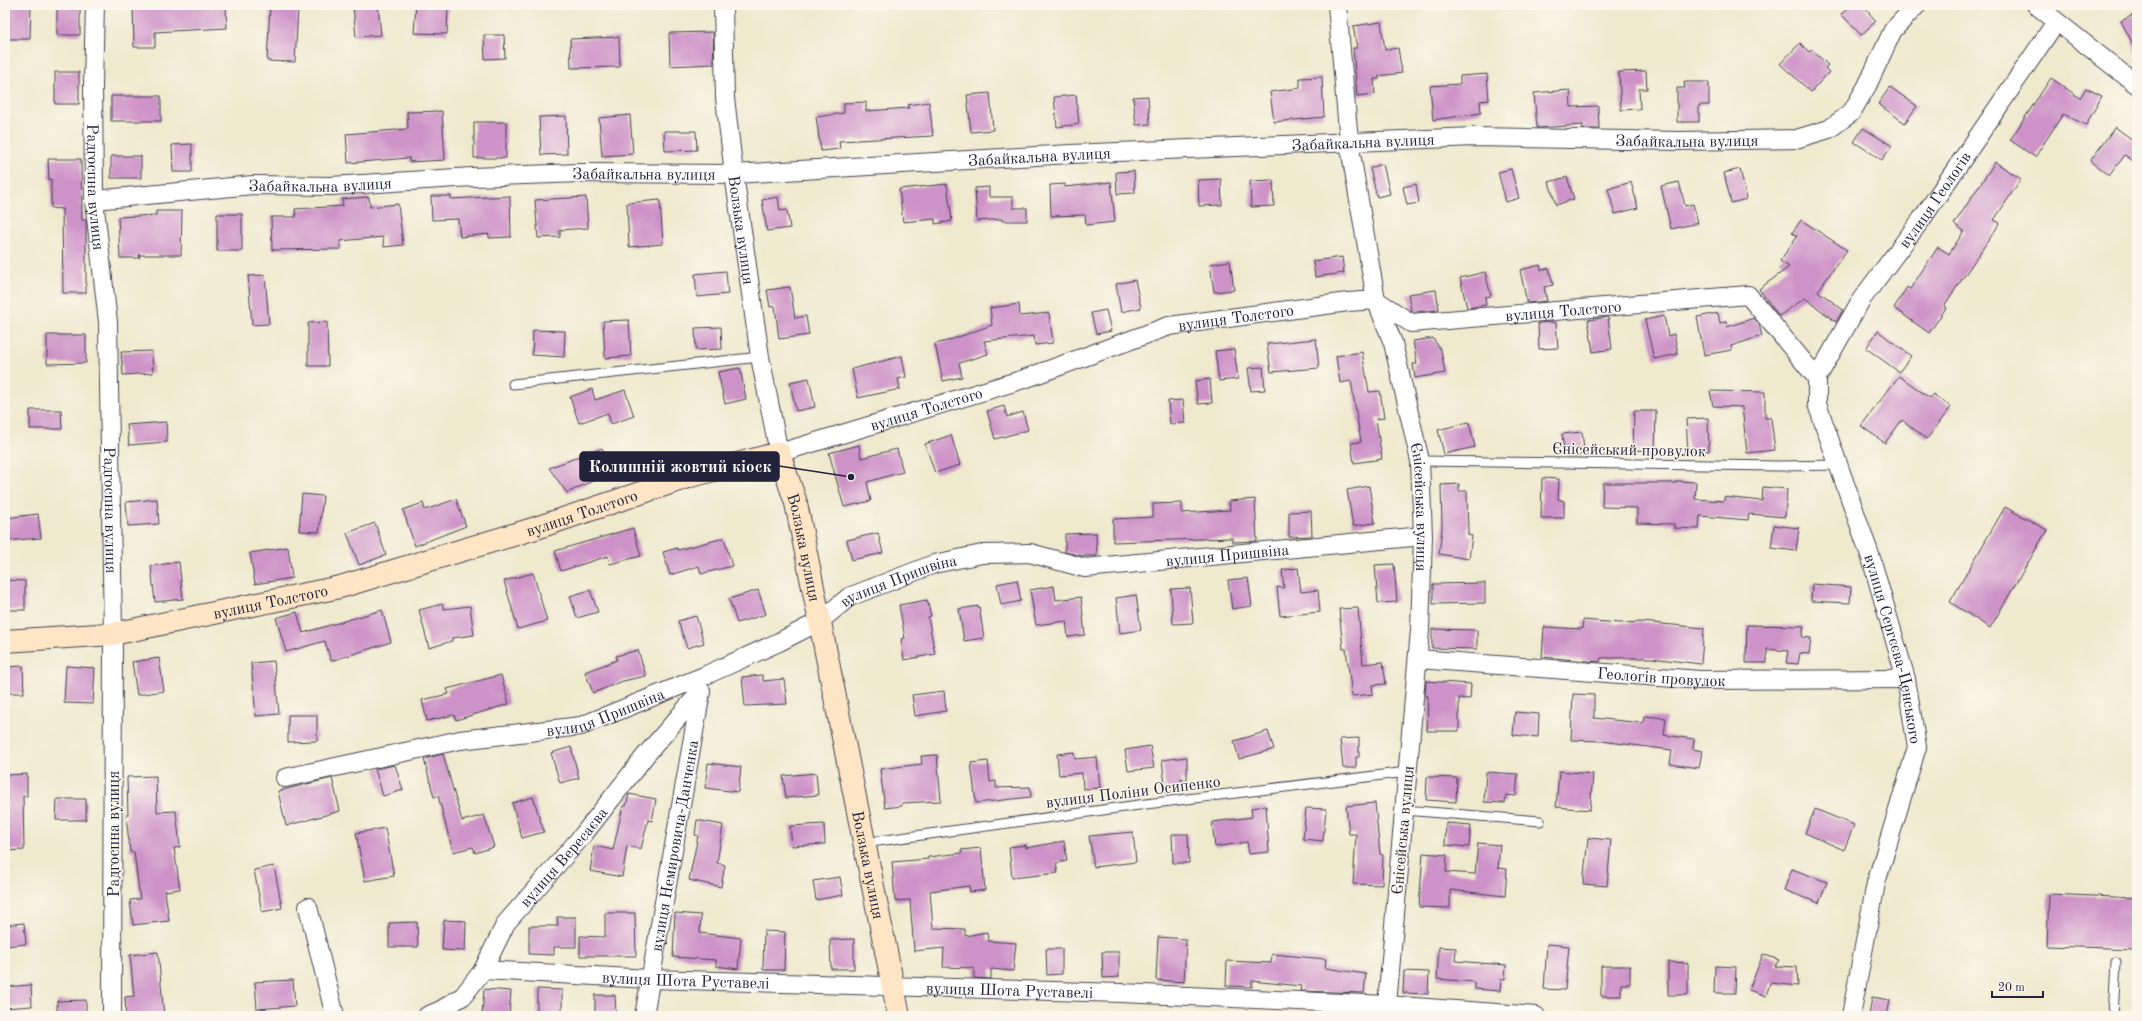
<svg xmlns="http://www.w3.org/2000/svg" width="2142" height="1021" font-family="'Old Standard TT',serif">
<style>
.building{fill:#cd92c7}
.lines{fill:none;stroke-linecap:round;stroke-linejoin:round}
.lane-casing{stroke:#414051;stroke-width:11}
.street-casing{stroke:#414051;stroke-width:20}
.secondary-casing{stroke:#414051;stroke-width:24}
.lane{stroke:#fff;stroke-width:9}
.street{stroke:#fff;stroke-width:18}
.secondary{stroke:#fee5c5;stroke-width:22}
.labels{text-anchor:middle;stroke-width:3;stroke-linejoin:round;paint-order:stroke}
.street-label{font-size:16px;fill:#22223b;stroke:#fbf7ec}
.leader{fill:none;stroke:#22223b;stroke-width:1.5}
.callout-dot{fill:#22223b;stroke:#fbf7ec;stroke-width:1.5}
.callout{fill:#22223b;stroke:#22223b;stroke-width:1.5}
.callout-label{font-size:17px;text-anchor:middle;font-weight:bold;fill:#fff}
</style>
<rect width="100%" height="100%" fill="#fbf7ec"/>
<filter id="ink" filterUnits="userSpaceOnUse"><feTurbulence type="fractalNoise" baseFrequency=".025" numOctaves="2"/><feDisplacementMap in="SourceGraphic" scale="8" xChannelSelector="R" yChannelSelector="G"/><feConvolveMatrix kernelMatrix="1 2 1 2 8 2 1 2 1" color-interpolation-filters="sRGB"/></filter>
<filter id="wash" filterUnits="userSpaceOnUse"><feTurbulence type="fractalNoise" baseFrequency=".012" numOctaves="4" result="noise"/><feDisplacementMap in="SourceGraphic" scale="16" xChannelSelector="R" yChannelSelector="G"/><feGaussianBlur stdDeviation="0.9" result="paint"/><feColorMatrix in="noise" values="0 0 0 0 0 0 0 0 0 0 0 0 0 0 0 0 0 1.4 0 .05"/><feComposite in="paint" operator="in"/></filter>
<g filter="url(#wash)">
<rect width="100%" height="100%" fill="#efe9ce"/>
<g id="blocks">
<path class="building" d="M6,5H31L30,39H6Z
M57,5H80V35H57Z
M133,5H226L227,28L155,32V47H134Z
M353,5H378L381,35L356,37Z
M416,5H448L447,34L414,33Z
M1852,5H1862L1876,21L1861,35L1841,14Z
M270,6L298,8L295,62L267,61Z
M2137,13V52L2121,21Z
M1381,22L1385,50L1398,48L1402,73L1379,76V79H1374L1375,94L1357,96L1353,48H1357L1353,26Z
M713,32L714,64L670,66L669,33Z
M484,35H504L505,58L485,59Z
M619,37L620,67L571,68L570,39Z
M1800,43L1809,52L1812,50L1828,65L1825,68L1829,72L1811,92L1780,64Z
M1646,71L1647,89H1639L1640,109L1621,110L1619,72Z
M55,72H79V104H55Z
M1487,74L1489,100L1480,101L1481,113L1433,120L1430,86L1460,84V76Z
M1322,77L1324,117L1274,122L1270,92L1300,88V78Z
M2051,78L2080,98L2086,88L2102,96L2086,125L2063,114L2035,157L2010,140Z
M1684,82H1709V105H1699V122H1677V88H1685Z
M1890,87L1917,106L1905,123L1878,104Z
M1570,90L1571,107L1598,106L1599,129H1583V125L1537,128L1534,93Z
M990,93L993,130L971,132L967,95Z
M1076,95L1079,124L1057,127L1054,97Z
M111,96H161V121H111Z
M1148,96L1150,124L1136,125L1133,97Z
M866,102V111L909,108L908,105L929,102L933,136L839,141L840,149L821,151L816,117L844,113V103Z
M442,111L445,160L409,162V158L348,163L346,134L408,129L407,112Z
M630,115L633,154L602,156L599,118Z
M566,116L567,154L541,155L539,117Z
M474,122H506V158H474Z
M2115,127L2137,143V164L2125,155L2109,176L2090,161Z
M1863,128L1892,146L1882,160L1854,142Z
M664,131H696L697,150L665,151Z
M192,144V172H173L172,145Z
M111,156H141V178H111Z
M48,159H81L82,220H86V293H63L62,209L51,208V179L49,180Z
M1995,162L2021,179L1994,220L2000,223L1944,306L1946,308L1929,333L1894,308L1907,287L1910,289L1938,247L1949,254L1964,231L1954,224Z
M1383,164L1390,194L1377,197L1370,168Z
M1511,169L1519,198L1506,202L1498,172Z
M1740,169L1747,199L1731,203L1724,173Z
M1134,171L1135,193L1117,194L1116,172Z
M1567,177L1574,199L1556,205L1549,182Z
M1221,179L1222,205L1199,206L1198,180Z
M1273,180L1274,206L1251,207L1250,181Z
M1111,182L1115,222L1086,225L1085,215L1051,216L1050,185L1065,184V187Z
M1631,182L1638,208L1615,214L1608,189Z
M1679,182L1685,206L1693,204L1698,223L1671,229L1661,186Z
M947,184L952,221L935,224V219L903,222L899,189Z
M1416,184L1419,203L1407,205L1403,187Z
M989,187V197H1013V208H1027V221H1002V219L977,221L975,188Z
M431,196H451V199L510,196L511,237L489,238V234L460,237L458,219L432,220Z
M369,197L370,207L398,204L403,245L384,247L383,237L340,241L341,249L272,250L271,217H296L295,209L343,206L342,199Z
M586,197L588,228L560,230V237L538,238L535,200Z
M778,197L780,211L787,210L790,228L767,231L762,200Z
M660,200L663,244L629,247L627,203Z
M156,211H182L181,255H139L140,258H120L118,217L156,215Z
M217,214H242V251H217Z
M1801,220L1847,250L1818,291L1843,310L1836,322L1805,298L1779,316L1759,289L1789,267L1780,261L1797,236L1792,233Z
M1342,257L1344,273L1315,277L1313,261Z
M1230,261L1234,290L1214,292L1210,264Z
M1540,265L1541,270L1549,268L1553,285L1544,287L1547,301L1527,303L1520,270Z
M726,271L728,294L697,297L695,274Z
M1485,272L1491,296L1485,297L1486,305L1467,308L1460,278Z
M265,275L269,324L252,325L248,276Z
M1135,280L1141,308L1121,312L1116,284Z
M790,287L795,318L806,316L809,335L779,339L775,306L770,307L767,290Z
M1436,290L1439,310L1414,312L1411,310L1408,294Z
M1019,304L1020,316L1049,313L1053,343L1035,345L1034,336L984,341L988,354L959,363L962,377L943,381L935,344L947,341L992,325L990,308Z
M1106,310L1111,331L1096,334L1091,313Z
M1718,313L1720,323L1726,322L1727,327L1754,318L1759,324L1762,336L1731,346L1732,350L1704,355L1697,317Z
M1664,316L1668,336L1674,334L1678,354L1654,359L1645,320Z
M1608,317L1612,349L1593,352L1588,320Z
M629,320L631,356L605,358L603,321Z
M327,322L328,366H308V323Z
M1551,322L1556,323L1558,348L1539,349L1538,323Z
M721,327L722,349L696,350L695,328Z
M533,330L565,331L564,357L532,355Z
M1878,331L1911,356L1899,372L1866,348Z
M47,335H86V363L47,364Z
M1433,338L1441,350L1445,373L1415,378L1413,364H1417L1413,341Z
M1316,339L1319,368L1271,372L1267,344Z
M1234,349L1238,379L1219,381L1215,351Z
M152,351L153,373L123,375L121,352Z
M1362,352L1369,392L1380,391L1384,418L1376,419L1382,459L1354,463L1351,443L1361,442L1351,381L1340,383L1336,356Z
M902,356L906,377L898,379L900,389L858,398L852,369Z
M1263,367L1265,390L1251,391L1248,368Z
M740,368L746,399L725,404L718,372Z
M1899,376L1930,398L1933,394L1951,407L1927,439L1902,420L1885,443L1861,426Z
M809,378L815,407L796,411L790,382Z
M1210,379L1212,403L1198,404L1195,381Z
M592,389L595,400L625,390L634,416L611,424L608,413L579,423L570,397Z
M1710,391L1765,392V418H1771L1775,450L1747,453L1742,407L1713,406Z
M1183,400L1185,423L1170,424L1168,401Z
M1004,406L1007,417L1023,412L1028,430L995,439L987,411Z
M30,410H61L62,429H30Z
M1634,411H1656L1655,451L1633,450Z
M1708,418L1709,451L1688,452L1686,419Z
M166,422L167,442L129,445L127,425Z
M1469,422L1475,447L1444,454L1438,430Z
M1582,432L1584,449L1564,451L1562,434Z
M951,435L960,465L935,473L925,444Z
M859,445L861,458L897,449L903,472L867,482L871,501L844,507L829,453Z
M602,448L613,471L567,493L549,468Z
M1542,478L1559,479L1558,499L1564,501V518H1541Z
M1676,481L1696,482L1695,499L1724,501V497L1762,501L1763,487L1787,489L1785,517L1749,514L1748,520L1700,516L1699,529L1674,528V524L1637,523V508L1602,507L1603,483H1676Z
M1459,484V491H1467L1468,535L1472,536L1469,559L1439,554L1442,528L1441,485Z
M1369,486L1375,523L1353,526L1347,490Z
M302,494L323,496L319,532L299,531Z
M157,499L159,524L128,526L126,502Z
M456,499L466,526L415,546L403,510L423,503L425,510Z
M1255,499L1257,541L1232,542V538L1113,542V519L1153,517V504L1182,503V513L1230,510L1229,501Z
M2005,507L2047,530L1990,628L1950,602Z
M1311,511L1312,536L1289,537V512Z
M38,514L41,538L5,541V518Z
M375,523L386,555L359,565L347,533Z
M1774,525L1799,528L1796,551L1771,548Z
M633,528L641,556L610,564L608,556L561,571L555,551Z
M878,533L883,553L852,560L847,540Z
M1096,533L1097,556H1082L1065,552V534Z
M724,538L732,566L701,574L699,566L670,575L663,552L677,548L678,550Z
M288,547L292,578L255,584L250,553Z
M179,562L183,599L155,602L151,566Z
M1394,564L1397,602L1378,603L1375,565Z
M1298,568L1301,592L1318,590L1320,612L1280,616L1277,587L1284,588L1282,570Z
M533,573L547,621L518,629L504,581Z
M1248,578L1252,606L1232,609L1228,580Z
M5,580L25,581V610H5Z
M1017,580L1021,601L1001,605L997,584Z
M1485,583V603L1433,604V584Z
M1812,584L1851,587L1850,603L1811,601Z
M1054,586L1056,600L1081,597L1085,635L1068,637L1066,621L1036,625L1030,590Z
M1190,588L1193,623L1173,624L1171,589Z
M590,590L598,612L577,618L570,596Z
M758,590L766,614L737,623L729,599Z
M1136,595L1141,630L1120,633L1116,598Z
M927,600L931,616L928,617L935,654L904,660L901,639L905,638L899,605Z
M442,604L444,609L470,606L474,635L452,638V641L429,648L419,610Z
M979,606L984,638L964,641L959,609Z
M1358,608L1363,664L1383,662L1386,684L1372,685L1373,694L1352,696L1346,649H1343L1339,609Z
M382,610L391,642L331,661L325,641L286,652L276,618L297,612L303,633Z
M696,616L704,643L687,648L678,621Z
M1583,620L1619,623L1642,622L1704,628L1701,664L1651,658H1601L1600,662L1542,657L1544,627L1582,629Z
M1747,625L1804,626L1802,637L1811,638L1809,654L1800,653L1798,664L1786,663L1788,651L1767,649V663H1746Z
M1432,629L1477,630V649L1432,648Z
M638,650L646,676L623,681L593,693L585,672L617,660L616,656Z
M159,658L164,691L137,695L132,662Z
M274,661L279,714L256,716L251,663Z
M23,666L24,693H5V667Z
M66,666L95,668L93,704L64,703Z
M501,675L509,704L456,720L454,715L427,721L422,700L449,694L447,689Z
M762,675L763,681L784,679L787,704L745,706L742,677Z
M1426,681L1471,684L1470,699L1459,698V731H1427L1428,696H1425Z
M944,691L946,711L915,716L912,695Z
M1573,694L1594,695V718L1643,723L1644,716L1666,718L1664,735L1694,739L1693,749L1702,751L1699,768L1670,764L1672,750L1601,741L1571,740Z
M1515,712L1539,714L1538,737L1513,735Z
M288,715H317V741L288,742Z
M1268,731L1274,749L1239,759L1234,741Z
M1359,738V757H1356V768H1343L1340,739Z
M1150,746L1154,768L1128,771L1125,750Z
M571,747L579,778L560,783L551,753Z
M1074,752L1075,759L1097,757L1100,788L1083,789L1082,773L1059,775L1057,754Z
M443,754L462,821L484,815L494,847L475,853L473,847L453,852L438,796L434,797L424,759Z
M937,755L941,801L902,803V806L885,808L880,769L922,764L921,756Z
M1187,757V780L1181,779L1182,791L1166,793L1162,760Z
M988,761L990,782L996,781V788L1030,787L1031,797L976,803L971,763Z
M708,763L741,767L738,792L705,788Z
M395,765L403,790L383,796L375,769Z
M1559,771L1593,774L1590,810L1556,807Z
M1486,772L1518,774L1516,796L1506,795L1505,803L1484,802Z
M816,773L818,795L786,798L783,776Z
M27,774V796H23L24,850L5,851V775Z
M156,776L157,812L176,811L180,847L174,848L180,889L165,891L169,921L133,925L130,900L140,899L134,852H130L126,815H128L127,777Z
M1427,777L1457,778L1456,802L1426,800Z
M332,778L340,811L286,826L278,791Z
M629,794L656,799L652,821L648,820L641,849L627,846L622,877L590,871L594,846L613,850L623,806H626Z
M533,797L544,832L522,838L512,803Z
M57,799H86V820H56Z
M1375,803L1380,854L1383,855L1382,885L1353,884L1356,834H1349L1346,806Z
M1266,806L1269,852L1249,854L1247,842L1215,847L1212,822L1252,817L1251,808Z
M1306,808L1326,809L1323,841L1303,839Z
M1815,809L1854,825L1844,850L1805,833Z
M697,820L723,825L717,863L725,865L721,887L689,880L698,836L695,835Z
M1446,823L1471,825L1469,847L1445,845Z
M824,824L825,844L792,846L790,826Z
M385,828L394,876L365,881L356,833Z
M1133,832L1136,862L1094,867L1089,836Z
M1172,834H1188L1189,863H1173Z
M1588,838L1611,840L1607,886L1583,884Z
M1064,841L1067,861L1056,863L1058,873L1012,878L1009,847L1026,845V848Z
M1478,843L1500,845L1498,868L1507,869L1505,896L1450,890V908L1419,907L1423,853L1447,855L1446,872L1475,874Z
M981,848L985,890L970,892L969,886L930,891L933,928L965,929V936L987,932L988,941L1016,943L1013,971L991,969V979L974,978V968L943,967L944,948L914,951L910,900L895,901L892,862L928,859V857L962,853L961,850Z
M274,866L282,908L262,912L254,870Z
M1792,869L1827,882L1819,903L1784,890Z
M840,877L843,895L816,900L813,881Z
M2049,894L2137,898V949L2047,946Z
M605,913H635L636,956H580V936L605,937Z
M675,913L701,915L700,933L741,938L738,969L716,966V960L673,957Z
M557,917H576V947H554V955L529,954V926H558Z
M444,920L466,921L465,951L442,950Z
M417,922L418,947H389V923Z
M24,923L26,944L5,946V925Z
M764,931L785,932L784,970H763Z
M1158,937L1186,939L1184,982L1156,980Z
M854,939V969H831L830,940Z
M1547,944L1569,946L1565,990L1544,989Z
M1439,947L1456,948L1455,961L1506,965L1505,979H1501L1500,991L1475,989V982L1437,979Z
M1046,949H1062V974L1047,975Z
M158,952L164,1016H126L125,997L134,996L130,955Z
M1102,952H1119V977L1103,978Z
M1272,954L1326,959L1325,968L1366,974L1364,993L1300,991L1301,986L1252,981V987L1226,986L1227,961L1271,963Z
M1763,954L1779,960L1775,966L1797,967L1798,986L1770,983L1766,996L1749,990Z
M1668,962L1688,963V995H1668Z
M1601,966H1630V984H1621V996H1601Z
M1715,966L1736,967L1735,993H1714Z
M1404,971L1429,972L1428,994L1403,993Z
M293,980L295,1006L257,1009L255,982Z
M31,985L32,1006L5,1008V987Z
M484,989L511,991L509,1016H482Z
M537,989L562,990V1016H537Z
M595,995H615L616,1016H595Z
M1872,997L1890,1000L1887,1016H1869Z
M86,1000V1016H57V1001Z"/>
</g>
</g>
<g filter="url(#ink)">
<use href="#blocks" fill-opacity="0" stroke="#414051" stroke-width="1"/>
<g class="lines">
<g class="lane-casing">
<path id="lane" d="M513,384L760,357
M1420,461L1780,466L1838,465
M1404,810L1540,821
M864,843L1146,804L1407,772
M2113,1016L2116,962"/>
</g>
<g class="street-casing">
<g id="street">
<path id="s1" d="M95,5L93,84L94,200L108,322L113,634L112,1016"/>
<path id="s2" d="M723,5L725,98L734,174L760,357L779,453L1024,379L1169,326L1348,302L1376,300L1411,323L1748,295L1817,378"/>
<path id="s3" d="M1337,5L1349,142L1376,300L1393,343L1420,461L1423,536L1420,630L1386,1016"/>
<path d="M2036,5L2137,85"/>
<path id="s4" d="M94,200L253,185L331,186L472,177L581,173L734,174L1071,154L1474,137L1679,141L1796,139L1829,129L1851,113L1867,86L1893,30L1917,5"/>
<path id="s5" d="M1817,378V404L1871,558L1906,679L1917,747L1876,883L1851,1016"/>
<path id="s6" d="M1817,378L1861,300L1921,220L2056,22"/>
<path id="s7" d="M1418,659L1700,680L1906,679"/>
<path id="s8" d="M285,778L460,740L581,726L704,676L779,642L820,621L849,597L934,564L982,554L1030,553L1085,568L1423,536"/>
<path d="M308,907L335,1016"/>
<path id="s9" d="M483,970L650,979L1121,993L1387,1005L1536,1016"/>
<path id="s10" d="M427,1016L441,1010L463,996L483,970L506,923L583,835L645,756L701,691"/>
<path id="s11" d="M644,1016L701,692"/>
</g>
</g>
<g class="secondary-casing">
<g id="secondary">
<path id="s12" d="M5,641L113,634L340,587L536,528L691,476L779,453L796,503L899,1016"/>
</g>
</g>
<use href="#lane" class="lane"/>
<use href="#street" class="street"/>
<use href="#secondary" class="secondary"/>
</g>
</g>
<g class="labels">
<g class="street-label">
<text dy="6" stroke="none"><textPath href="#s4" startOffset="1595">Забайкальна вулиця</textPath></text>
<text dy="6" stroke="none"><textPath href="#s4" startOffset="1271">Забайкальна вулиця</textPath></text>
<text dy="6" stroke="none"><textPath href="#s4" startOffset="947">Забайкальна вулиця</textPath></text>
<text dy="6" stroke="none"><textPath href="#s4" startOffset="551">Забайкальна вулиця</textPath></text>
<text dy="6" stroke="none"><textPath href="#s4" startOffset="227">Забайкальна вулиця</textPath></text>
<text dy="6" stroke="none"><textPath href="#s1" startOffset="182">Радгоспна вулиця</textPath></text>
<text dy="6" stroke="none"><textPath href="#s6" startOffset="214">вулиця Геологів</textPath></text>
<text dy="6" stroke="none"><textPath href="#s2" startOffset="226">Волзька вулиця</textPath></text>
<text dy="6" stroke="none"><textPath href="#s2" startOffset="1266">вулиця Толстого</textPath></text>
<text dy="6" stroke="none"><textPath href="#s2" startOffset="930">вулиця Толстого</textPath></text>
<text dy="6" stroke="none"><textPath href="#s2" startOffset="606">вулиця Толстого</textPath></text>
<text transform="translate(1629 449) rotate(1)" y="6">Єнісейський провулок</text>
<text dy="6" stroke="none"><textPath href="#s3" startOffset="511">Єнісейська вулиця</textPath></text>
<text dy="6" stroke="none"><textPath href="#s1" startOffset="506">Радгоспна вулиця</textPath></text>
<text dy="6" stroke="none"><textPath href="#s12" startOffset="593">вулиця Толстого</textPath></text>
<text dy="6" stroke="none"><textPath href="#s12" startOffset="897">Волзька вулиця</textPath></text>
<text dy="6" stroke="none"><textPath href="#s8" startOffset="988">вулиця Пришвіна</textPath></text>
<text dy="6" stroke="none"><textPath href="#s8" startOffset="652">вулиця Пришвіна</textPath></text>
<text dy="6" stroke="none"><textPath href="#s12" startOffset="269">вулиця Толстого</textPath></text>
<text dy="6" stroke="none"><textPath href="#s5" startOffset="283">вулиця Сергєєва-Ценського</textPath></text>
<text dy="6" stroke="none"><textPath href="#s7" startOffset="244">Геологів провулок</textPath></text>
<text dy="6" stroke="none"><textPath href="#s8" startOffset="328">вулиця Пришвіна</textPath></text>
<text transform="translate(1133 791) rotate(-7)" y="6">вулиця Поліни Осипенко</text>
<text transform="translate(1402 830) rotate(-85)" y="6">Єнісейська вулиця</text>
<text transform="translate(113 834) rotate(-90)" y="6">Радгоспна вулиця</text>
<text dy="6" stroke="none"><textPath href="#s11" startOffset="173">вулиця Немировича-Данченка</textPath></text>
<text dy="6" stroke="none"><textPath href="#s10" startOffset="214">вулиця Вересаєва</textPath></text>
<text dy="6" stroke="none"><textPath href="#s12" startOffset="1221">Волзька вулиця</textPath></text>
<text dy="6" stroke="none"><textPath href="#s9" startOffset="203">вулиця Шота Руставелі</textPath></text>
<text dy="6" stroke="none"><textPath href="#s9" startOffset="527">вулиця Шота Руставелі</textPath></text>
</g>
</g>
<path class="leader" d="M851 477L779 466"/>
<circle class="callout-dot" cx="851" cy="477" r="4"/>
<rect class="callout" x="580" y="452" width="199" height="29" rx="4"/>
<g class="callout-label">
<text x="680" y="472">Колишній жовтий кіоск</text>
</g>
<rect width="2142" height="1021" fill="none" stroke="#fbf7ec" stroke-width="20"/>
<path d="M1992 991v6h51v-6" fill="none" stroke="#22223b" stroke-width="2"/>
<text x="1998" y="991" font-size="12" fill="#22223b" stroke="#fbf7ec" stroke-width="3" paint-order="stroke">20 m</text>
</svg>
